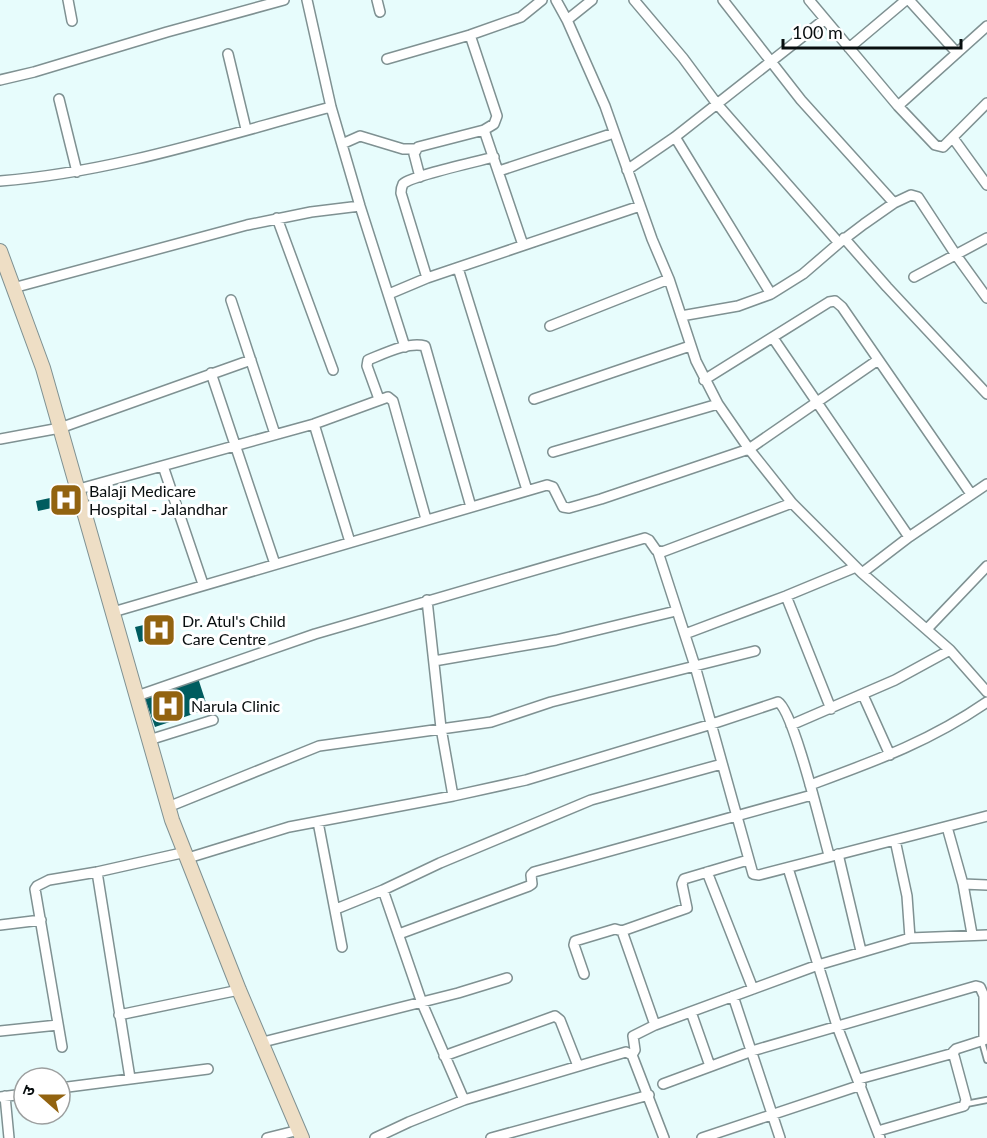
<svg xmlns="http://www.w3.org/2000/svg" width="987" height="1138" font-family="Lato,'Noto Sans Devanagari',sans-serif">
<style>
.building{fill:#005c5f}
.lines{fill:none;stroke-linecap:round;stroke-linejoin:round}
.lane-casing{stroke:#7f9192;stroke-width:8}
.street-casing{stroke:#7f9192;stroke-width:12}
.secondary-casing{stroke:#7f9192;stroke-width:16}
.lane{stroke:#fff;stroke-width:4.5}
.street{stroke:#fff;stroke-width:9}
.secondary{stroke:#eedec5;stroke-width:14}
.labels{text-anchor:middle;stroke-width:6;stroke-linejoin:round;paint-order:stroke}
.poi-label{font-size:16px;fill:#080e0f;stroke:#fff;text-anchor:start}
</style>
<rect width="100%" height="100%" fill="#e7fcfc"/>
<path class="building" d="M73,493L75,503L38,511L36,501Z
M165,620L168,635L139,642L135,627Z
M198,678L208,709L155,727L144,696Z"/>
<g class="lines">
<g class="lane-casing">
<path id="lane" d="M982,1042L987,1060
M966,1104L987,1100"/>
</g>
<g class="street-casing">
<path id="street" d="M68,0L72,21
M307,0L331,107L360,206L405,347
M377,0L380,12
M556,0L567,20L605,106L652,239L669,279L696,361L718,404L749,449L792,503L862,573L950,650L987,692
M634,0L683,58L717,104L839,243
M723,0L801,100L894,203
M809,0L898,106L935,145L943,147L987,103
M909,0L957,53
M567,20L592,0
M849,48L906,0
M228,54L246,129
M387,59L470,35L521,17L542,0
M0,80L34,72L167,32L284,0
M59,99L77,172
M898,106L987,26
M484,130L523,245
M675,137L771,294
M953,138L987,185
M342,144L360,136L403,149H416
M627,170L675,137L825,19
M499,171L614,133
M420,177L414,154L418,147L484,130L494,124L497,116L470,35
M0,181C114,172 222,136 331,107
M277,218L333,370
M844,238L887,287L987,394
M458,268L527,490
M914,277L987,238
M427,278L401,193C401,190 401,188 403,184C411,176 479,161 494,157
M13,288L247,225L311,212L360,206
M389,294L427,278L640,206
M231,300L275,434
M681,316L738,306L771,294L803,274L839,243L864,224L894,203L911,195L918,197L956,255L987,298
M550,326L669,279
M773,338L909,537
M211,373L275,564
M704,380L829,302L835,301L842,307L971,494
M379,399L367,366L368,360C383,354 409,341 425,346L471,507
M534,399L690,346
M314,424L350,542
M0,439L60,428L251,360
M553,452L718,404
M163,466L203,584
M79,489L314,424L388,397L393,401L426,519
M658,552L695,666L753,874L759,875L987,816
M862,573L909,537L987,484
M786,596L831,709
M427,600L441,728L453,796
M113,612L547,485L553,487L563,507L569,508L601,499L749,449L878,360
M927,629L987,566
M685,634L786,596L856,567
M434,661L556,640L676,611
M863,695L890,755
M137,696L315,634L645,538L649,540L656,550L662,552L792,503
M791,725L895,680L950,650
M149,740L213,720
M810,785C875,761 929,742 987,702
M168,807L319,746L491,722L551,702L755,651
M318,822L342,947
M947,827L963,884L972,934
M895,840L907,896L910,938
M838,854L861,951
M188,858L289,827L453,796L526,780L712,724L778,702C794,711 822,831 829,855
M788,868L837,1026L880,1138
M97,872L130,1078
M707,872L753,989
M963,884L987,885
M383,890L422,1003L464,1100
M336,909L383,890L440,863L591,800L722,764
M0,925L41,920
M622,931L687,908L682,884L684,879L748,860
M399,934L529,886L532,884L531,875L534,872L812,795
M584,974L574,945L575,941L615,929L622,931L655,1025
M733,996L780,1138
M691,1012L710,1066
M119,1015L239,990
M0,1031L58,1025
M263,1042L458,993L507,978
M62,1047L35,889L37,886L49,880L97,872L186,852
M632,1055L635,1050L633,1036L655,1025L818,965L910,938L987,935
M444,1056L555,1016L560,1020L578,1066
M859,1079L954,1053
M663,1084L752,1051L976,986L980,987L984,996V1040L956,1049L953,1052L966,1100L964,1106L878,1131
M60,1088L208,1069
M5,1096L9,1138
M0,1097L24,1094
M267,1138L299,1130
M375,1138L409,1122L464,1100L626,1052L632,1055L664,1138
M491,1138L649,1095
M702,1138L861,1085"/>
</g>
<g class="secondary-casing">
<path id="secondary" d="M0,251L43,368L172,820L239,990L302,1138"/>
</g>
<use href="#lane" class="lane"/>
<use href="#street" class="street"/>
<use href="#secondary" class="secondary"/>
</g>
<defs>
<g id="hospital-square" transform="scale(1.725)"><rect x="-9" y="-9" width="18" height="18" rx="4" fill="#926310" stroke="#fff"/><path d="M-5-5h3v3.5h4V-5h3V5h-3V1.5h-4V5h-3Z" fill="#fff"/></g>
</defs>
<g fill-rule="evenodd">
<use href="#hospital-square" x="66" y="500"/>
<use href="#hospital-square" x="159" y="630"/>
<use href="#hospital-square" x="168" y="706"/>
</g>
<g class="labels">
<g class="poi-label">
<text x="89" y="497">Balaji Medicare<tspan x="89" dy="18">Hospital - Jalandhar</tspan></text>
<text x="182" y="627">Dr. Atul's Child<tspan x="182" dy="18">Care Centre</tspan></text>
<text x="191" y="712">Narula Clinic</text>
</g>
</g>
<g transform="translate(42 1096) rotate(291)"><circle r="28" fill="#ffffff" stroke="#9c9f9f" stroke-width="1.5"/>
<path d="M0-4.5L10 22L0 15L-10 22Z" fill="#926310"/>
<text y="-9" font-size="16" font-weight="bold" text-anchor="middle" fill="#080e0f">उ</text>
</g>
<path d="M783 39v9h178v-9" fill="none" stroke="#080e0f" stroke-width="3"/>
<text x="792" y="39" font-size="18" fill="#080e0f" stroke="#ffffff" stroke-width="4.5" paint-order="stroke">100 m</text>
</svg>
